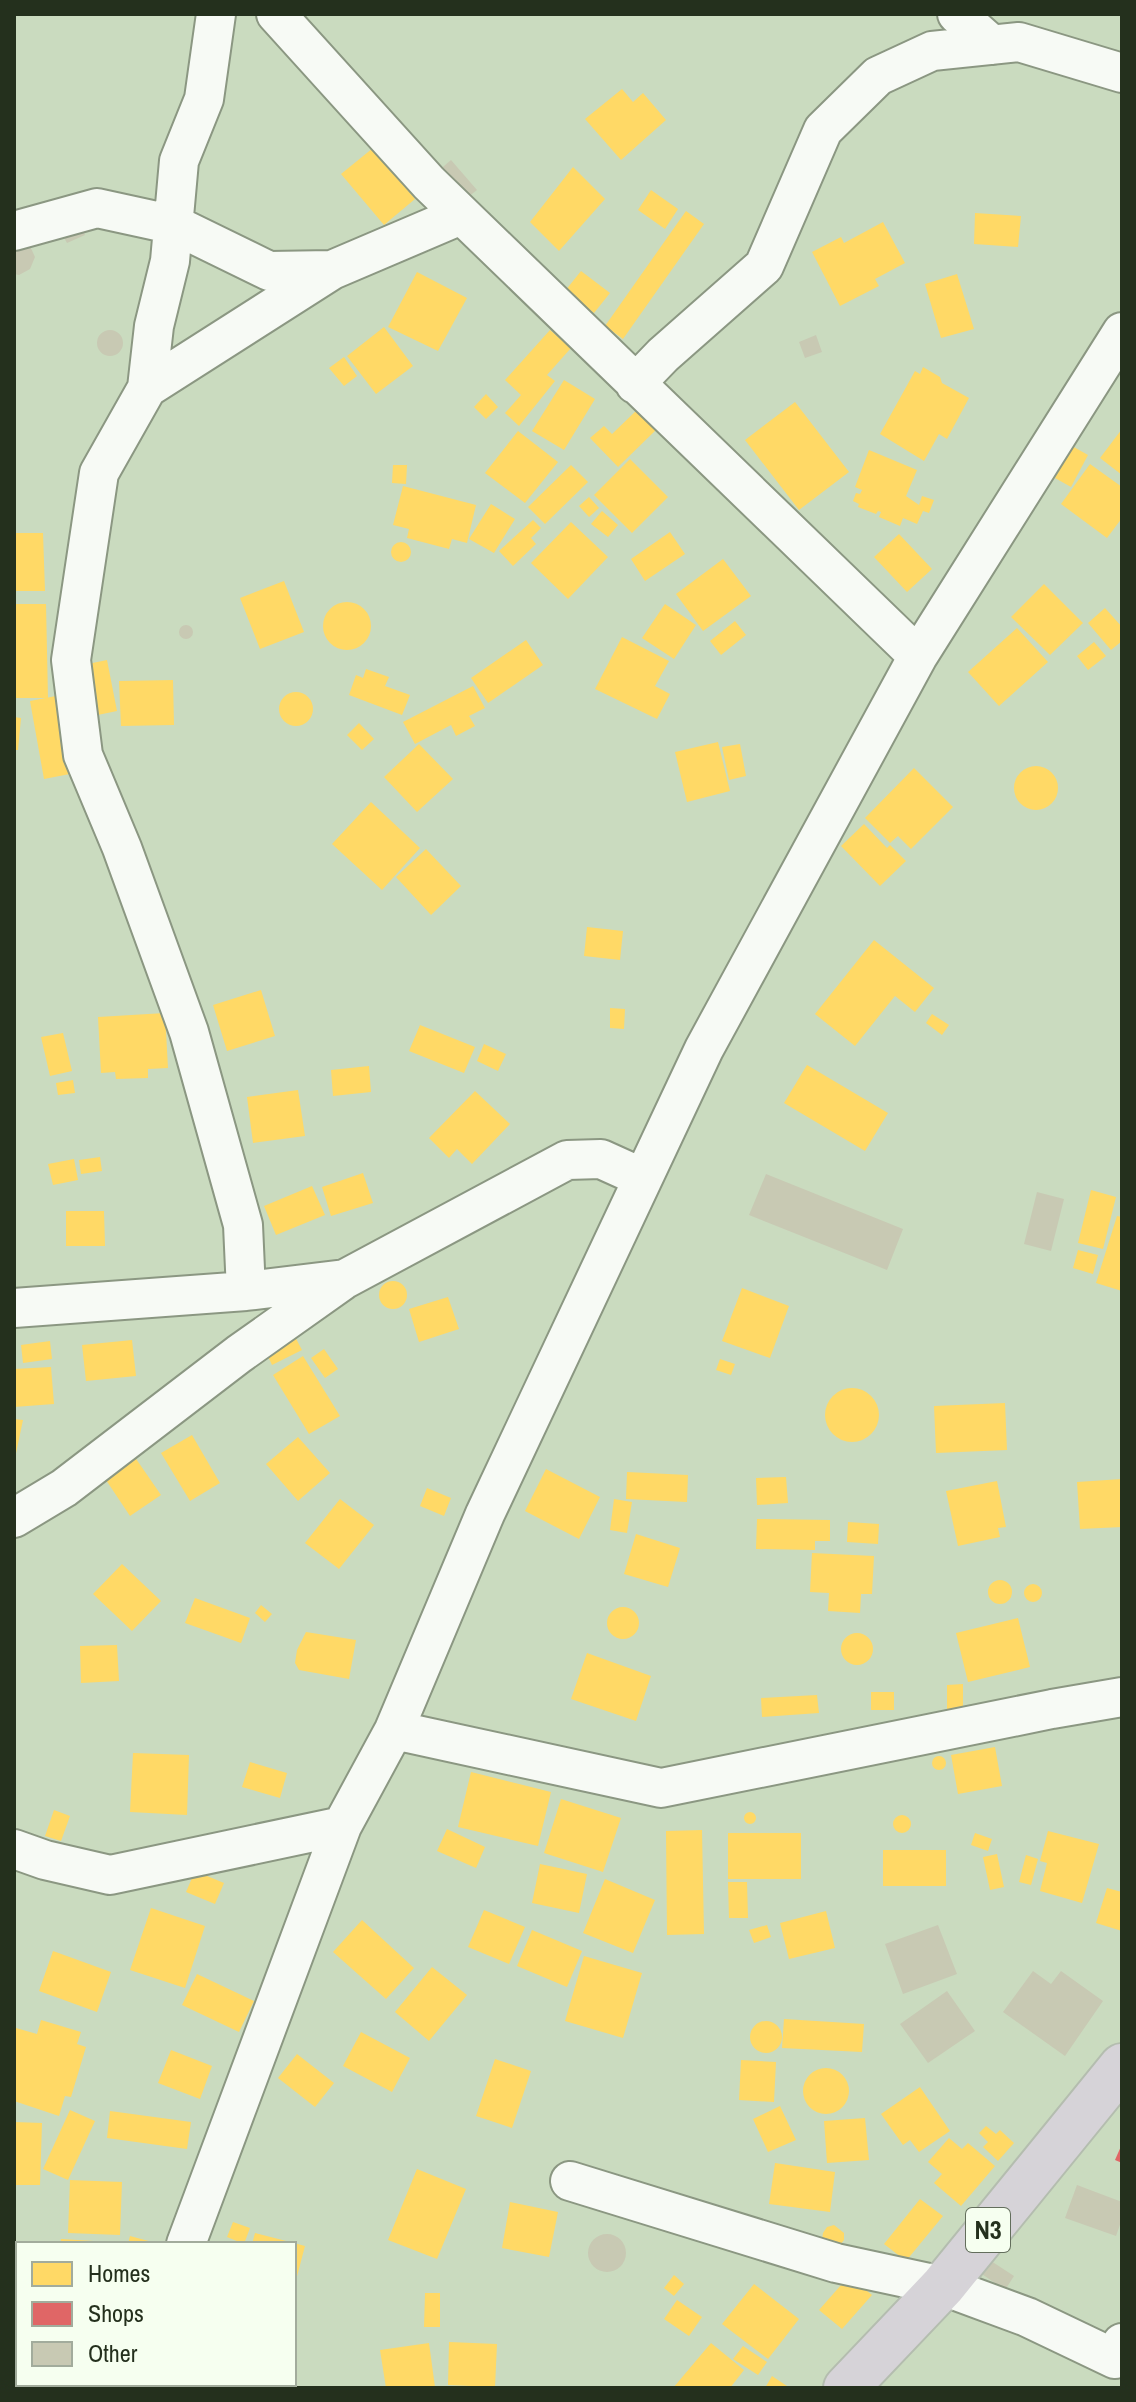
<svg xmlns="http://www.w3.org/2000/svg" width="1136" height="2402" font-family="'Archivo Narrow',sans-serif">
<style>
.homes{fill:#ffd966}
.shops{fill:#e06666}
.building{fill:#c8c9b3}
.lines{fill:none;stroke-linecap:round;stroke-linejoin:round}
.minor-casing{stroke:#8b9782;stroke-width:42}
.highway-casing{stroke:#b4bdaf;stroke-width:48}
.minor{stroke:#f7faf5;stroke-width:38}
.highway{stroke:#d6d3d8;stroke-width:44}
.labels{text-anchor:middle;stroke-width:8;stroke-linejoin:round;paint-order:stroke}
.shield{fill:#f6fff0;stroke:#636e5c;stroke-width:2}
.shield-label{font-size:26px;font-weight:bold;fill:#24301d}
</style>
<rect width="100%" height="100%" fill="#cadbbf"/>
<path class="homes" d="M622,89L633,102L643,93L666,120L621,160L585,119Z
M373,148L415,199L384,225L341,174Z
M573,167L605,199L559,251L530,222Z
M651,190L678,209L665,229L638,210Z
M686,211L704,224L623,339L605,326Z
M975,213L1021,216L1018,247L974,244Z
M883,222L905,263L875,279L879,286L840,306L812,252L841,237L844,243Z
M581,271L610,293L594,313L565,291Z
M417,272L467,298L438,351L388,327Z
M957,274L974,329L941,338L925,284Z
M384,327L413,366L376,394L347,356Z
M550,330L571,348L547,375L555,381L519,426L505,413L521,395L505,380Z
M344,357L357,376L344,386L329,368Z
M923,367L940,377L942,383L969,398L947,439L939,434L924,461L880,434L915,371L920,374Z
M564,380L595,399L564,450L532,431Z
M486,394L498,407L486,419L474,407Z
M795,402L849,472L799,510L745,440Z
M639,408L658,428L618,467L590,438L604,426L612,434Z
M1122,429V475L1100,458Z
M518,431L558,462L525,503L485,473Z
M1072,446L1088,455L1071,487L1055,478Z
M869,450L917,470L906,496L919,505L922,496L934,500L929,513L923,511L917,524L903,518L900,526L879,517L881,512L878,511L876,514L858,507L859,504L853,501L856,493L860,494L862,490L855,487Z
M630,459L668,497L632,533L594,495Z
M1090,464L1122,487V518L1107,538L1061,504Z
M393,465H407L406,484L392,483Z
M571,465L588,482L545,524L528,507Z
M403,486L476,505L467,543L452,539L449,549L407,538L409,529L393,525Z
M589,497L599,508L589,517L579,506Z
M491,504L515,519L494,553L469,539Z
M602,511L618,525L608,537L591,524Z
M533,520L541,528L531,538L536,544L513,566L499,551Z
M571,522L608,557L568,599L531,563Z
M670,532L685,554L645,581L631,559Z
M14,533H43L45,591H14Z
M899,534L932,569L907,592L874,557Z
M391 552a10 10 0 1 1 20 0a10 10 0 1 1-20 0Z
M723,559L751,596L703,631L676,594Z
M284,581L304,632L260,649L240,598Z
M1044,584L1083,623L1050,655L1011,617Z
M323 626a24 24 0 1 1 48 0a24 24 0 1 1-48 0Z
M14,604H46L48,698H14Z
M665,604L696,625L674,659L642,638Z
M1105,608L1122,627V641L1111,650L1088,623Z
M735,621L746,635L721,655L710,641Z
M1017,628L1048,662L999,706L968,672Z
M622,637L669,661L655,686L670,694L657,719L595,689Z
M526,640L543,665L488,703L471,678Z
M1094,642L1106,656L1088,670L1077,656Z
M107,660L117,711L88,717L78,666Z
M366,669L389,677L385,686L410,695L402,715L349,695L356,675L363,678Z
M173,680L174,725L121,726L119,681Z
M473,686L485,708L469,716L475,726L456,736L451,725L415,744L403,722Z
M279 709a17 17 0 1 1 34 0a17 17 0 1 1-34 0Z
M61,695L75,773L44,779L30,701Z
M14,717L21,718L18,750H14Z
M359,723L374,739L362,750L347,735Z
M718,742L730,791L687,802L675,752Z
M419,744L453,779L417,812L384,777Z
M740,744L746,776L729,780L722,747Z
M1014 788a22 22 0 1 1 44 0a22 22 0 1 1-44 0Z
M914,768L953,807L911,849L898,836L890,843L865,818Z
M371,802L420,848L382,890L332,844Z
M864,824L887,848L890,845L906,861L880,886L841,846Z
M426,849L461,886L431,915L396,877Z
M587,927L623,931L620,960L584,956Z
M874,940L934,988L915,1012L895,996L855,1046L815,1014Z
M261,990L275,1036L227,1051L213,1005Z
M610,1008L625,1009L624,1029L610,1028Z
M165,1013L168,1068L148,1069V1078L116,1079L115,1072L101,1073L98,1017Z
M932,1014L949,1025L942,1035L926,1023Z
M420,1025L475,1047L464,1073L409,1051Z
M63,1033L72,1071L50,1076L41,1037Z
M484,1044L506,1054L498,1071L477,1061Z
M807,1065L888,1113L865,1151L784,1103Z
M369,1066L371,1092L333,1096L331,1070Z
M73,1080L75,1093L58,1095L56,1083Z
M298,1090L305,1136L253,1143L247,1097Z
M475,1091L510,1124L472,1164L457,1149L449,1158L429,1138Z
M100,1157L102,1171L81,1174L79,1160Z
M74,1159L78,1180L53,1185L48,1164Z
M363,1173L373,1203L331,1216L322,1187Z
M312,1186L325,1215L276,1235L264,1206Z
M1091,1190L1116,1197L1103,1249L1078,1243Z
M66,1211H104L105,1246H66Z
M1117,1216L1122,1217V1291L1096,1283Z
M1078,1250L1098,1255L1093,1274L1073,1268Z
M379 1295a14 14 0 1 1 28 0a14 14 0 1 1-28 0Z
M742,1288L789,1306L770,1358L722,1341Z
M448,1297L459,1329L419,1342L409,1309Z
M292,1331L302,1350L272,1365L263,1346Z
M132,1340L136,1376L86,1381L82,1345Z
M50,1341L52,1359L23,1363L21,1345Z
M324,1349L338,1369L325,1378L311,1358Z
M303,1356L340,1416L309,1434L273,1375Z
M720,1359L735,1364L731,1375L716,1370Z
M51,1367L54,1404L14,1407V1369Z
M825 1415a27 27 0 1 1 54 0a27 27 0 1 1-54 0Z
M1005,1403L1007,1450L936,1453L934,1406Z
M14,1419L23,1420L15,1458H14Z
M192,1435L220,1483L190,1501L161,1453Z
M298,1437L330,1473L298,1501L266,1464Z
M132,1453L161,1495L130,1516L102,1474Z
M546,1469L600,1497L579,1539L525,1511Z
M627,1472L688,1475L687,1502L626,1499Z
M786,1477L788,1503L757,1505L756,1478Z
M1122,1479V1527L1080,1529L1077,1482Z
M997,1481L1006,1527L998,1528L1000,1537L958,1546L946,1491Z
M427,1488L451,1498L444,1516L420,1506Z
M340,1499L374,1525L339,1569L305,1543Z
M614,1499L632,1502L627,1533L610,1530Z
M757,1519L830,1520V1541H815V1550L756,1549Z
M848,1522L879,1524L878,1544L847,1542Z
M636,1534L680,1548L668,1587L624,1574Z
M812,1553L874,1556L872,1594H861L860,1613L828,1611L829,1593L810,1592Z
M122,1564L161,1601L132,1631L93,1594Z
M988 1592a12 12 0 1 1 24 0a12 12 0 1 1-24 0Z
M1024 1593a9 9 0 1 1 18 0a9 9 0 1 1-18 0Z
M195,1598L250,1618L241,1643L185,1623Z
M261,1605L272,1614L265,1622L255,1613Z
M607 1623a16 16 0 1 1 32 0a16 16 0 1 1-32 0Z
M1018,1618L1030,1667L968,1682L956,1633Z
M306,1632L356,1640L349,1679L299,1670L295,1663L297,1650Z
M841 1649a16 16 0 1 1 32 0a16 16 0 1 1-32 0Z
M117,1645L119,1681L81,1683L80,1646Z
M587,1653L651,1676L636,1721L571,1699Z
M963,1684V1713H947V1685Z
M871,1692H894V1710H871Z
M817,1695L819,1713L762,1717L761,1698Z
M995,1747L1002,1786L958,1794L951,1755Z
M133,1753L189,1755L187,1815L130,1812Z
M932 1763a7 7 0 1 1 14 0a7 7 0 1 1-14 0Z
M250,1762L287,1773L280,1798L242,1787Z
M471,1772L551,1792L538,1846L458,1827Z
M561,1799L621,1818L603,1872L544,1853Z
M54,1810L70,1816L61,1841L45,1836Z
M744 1818a6 6 0 1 1 12 0a6 6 0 1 1-12 0Z
M893 1824a9 9 0 1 1 18 0a9 9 0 1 1-18 0Z
M447,1829L485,1847L476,1868L437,1851Z
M702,1830L704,1934L667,1935L666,1831Z
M1048,1831L1099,1844L1082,1903L1040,1891L1047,1863L1040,1861Z
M728,1833H801V1879H728Z
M975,1833L992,1839L988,1851L971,1845Z
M883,1850H946V1886H883Z
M997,1854L1004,1887L990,1890L983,1857Z
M1026,1855L1038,1859L1031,1885L1019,1882Z
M540,1864L587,1874L579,1913L532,1903Z
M195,1871L224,1883L215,1904L186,1892Z
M605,1879L655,1900L633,1953L583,1933Z
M728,1882H747L748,1918H729Z
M1107,1888L1122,1892V1931L1096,1923Z
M151,1908L205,1926L185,1988L130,1970Z
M484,1910L525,1927L509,1964L468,1947Z
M826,1911L835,1948L789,1959L780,1923Z
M362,1920L414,1968L386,1999L333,1952Z
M767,1925L771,1937L754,1943L749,1930Z
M532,1930L582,1951L567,1987L517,1966Z
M53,1951L111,1972L97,2012L39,1991Z
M584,1956L642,1973L623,2038L565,2021Z
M432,1967L467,1995L429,2041L395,2012Z
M197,1974L254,2001L239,2032L182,2005Z
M784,2019L864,2024L862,2052L782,2048Z
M41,2020L81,2032L77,2044L86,2047L71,2097L65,2096L59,2116L14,2101L16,2028L37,2034Z
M750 2037a16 16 0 1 1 32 0a16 16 0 1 1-32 0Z
M361,2032L410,2058L392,2092L343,2066Z
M171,2050L212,2066L200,2099L158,2083Z
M297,2054L334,2083L315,2107L278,2078Z
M495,2059L531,2071L512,2128L476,2116Z
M741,2060L776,2062L774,2102L739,2100Z
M803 2091a23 23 0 1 1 46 0a23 23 0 1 1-46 0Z
M920,2087L950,2131L919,2152L910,2140L903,2145L881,2114Z
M780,2106L796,2140L768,2152L753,2119Z
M70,2110L95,2121L68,2180L43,2169Z
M110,2111L191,2122L187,2149L107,2138Z
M865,2118L869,2160L827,2163L824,2121Z
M14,2122L42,2123L40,2185H14Z
M986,2126L996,2134L1000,2130L1014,2143L998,2161L983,2147L988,2142L979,2133Z
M949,2138L962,2149L968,2143L995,2166L961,2206L934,2183L942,2174L928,2162Z
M775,2163L835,2172L830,2212L769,2204Z
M417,2169L466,2189L437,2259L388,2240Z
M70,2180L122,2182L120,2235L68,2233Z
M920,2199L943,2216L906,2261L884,2244Z
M510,2202L558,2212L549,2257L502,2248Z
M233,2222L250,2228L244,2244L227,2237Z
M834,2225L844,2233V2240L840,2245L822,2240L823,2233L827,2227Z
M255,2233L294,2243V2244H252Z
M130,2236L156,2243V2244H128Z
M61,2239L110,2242V2244H60Z
M294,2243L305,2246L295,2284H294Z
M674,2275L684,2284L674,2296L664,2288Z
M849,2276L872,2295L842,2329L819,2310Z
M754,2284L799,2319L768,2359L722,2324Z
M425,2293H440V2327H424Z
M677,2300L702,2317L689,2336L664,2319Z
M449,2342L497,2344L495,2387L448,2385Z
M429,2343L435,2387L386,2388L380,2350Z
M711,2343L744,2370L730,2388H673Z
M743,2346L767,2362L758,2375L733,2359Z
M772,2376L790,2388H765Z
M221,2384H284L283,2388H220Z"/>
<path class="shops" d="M1122,2144V2163L1115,2160Z"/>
<path class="building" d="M451,160L477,190L463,201L437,172Z
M80,224L85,235L67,243L61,232Z
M14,241L29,244L35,257L30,269L19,275L14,274Z
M97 343a13 13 0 1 1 26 0a13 13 0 1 1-26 0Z
M816,335L822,352L805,358L799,342Z
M179 632a7 7 0 1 1 14 0a7 7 0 1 1-14 0Z
M766,1174L903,1229L887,1270L749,1215Z
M1037,1192L1064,1199L1051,1251L1024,1244Z
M938,1925L957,1974L903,1994L885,1944Z
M1033,1971L1051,1984L1061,1971L1103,2001L1065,2056L1003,2012Z
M947,1991L975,2031L928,2063L900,2024Z
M1077,2185L1122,2202V2219L1116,2236L1065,2218Z
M588 2253a19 19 0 1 1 38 0a19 19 0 1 1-38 0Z
M988,2259L1014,2276L1005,2290L979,2272Z"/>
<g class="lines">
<g class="minor-casing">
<path id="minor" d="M276,14L429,183L918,656
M957,14L992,45
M14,231L97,208L175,225L269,271L332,270
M635,384L663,355L764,266L823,130L878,76L932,51L1019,42L1122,73
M147,388L154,326L170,261L179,161L204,99L216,14
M246,1291L243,1225L189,1032L122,848L83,755L71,660L99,473L147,388L332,270L461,215
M14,1308L246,1291L345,1279L567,1160L601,1159L643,1178
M14,1518L64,1488L239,1354L342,1281
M394,1730L661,1788L1052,1709L1122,1697
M14,1849L45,1860L110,1875L342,1826
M570,2181L836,2263L943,2286L1027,2317L1115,2359L1122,2343
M186,2244L342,1826L394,1730L485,1514L704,1049L918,656L1122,332
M132,2388L134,2384"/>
</g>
<g class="highway-casing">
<path id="highway" d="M846,2388L943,2286L1122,2066"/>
</g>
<use href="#minor" class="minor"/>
<use href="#highway" class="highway"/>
</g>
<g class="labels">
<rect class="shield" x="966" y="2208" width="44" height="44" rx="6"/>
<g class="shield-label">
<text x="988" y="2239">N3</text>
</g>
</g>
<rect width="1136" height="2402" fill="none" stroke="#24301d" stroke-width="32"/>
<rect x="16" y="2242" width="280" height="144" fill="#f6fff0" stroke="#a2ac9c" stroke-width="2"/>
<rect x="32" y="2262" width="40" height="24" fill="#ffd966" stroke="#a2ac9c" stroke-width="2"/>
<text x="88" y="2282" font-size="24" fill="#24301d">Homes</text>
<rect x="32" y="2302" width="40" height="24" fill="#e06666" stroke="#a2ac9c" stroke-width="2"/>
<text x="88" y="2322" font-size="24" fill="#24301d">Shops</text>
<rect x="32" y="2342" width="40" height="24" fill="#c8c9b3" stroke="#a2ac9c" stroke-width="2"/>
<text x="88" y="2362" font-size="24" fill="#24301d">Other</text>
</svg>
